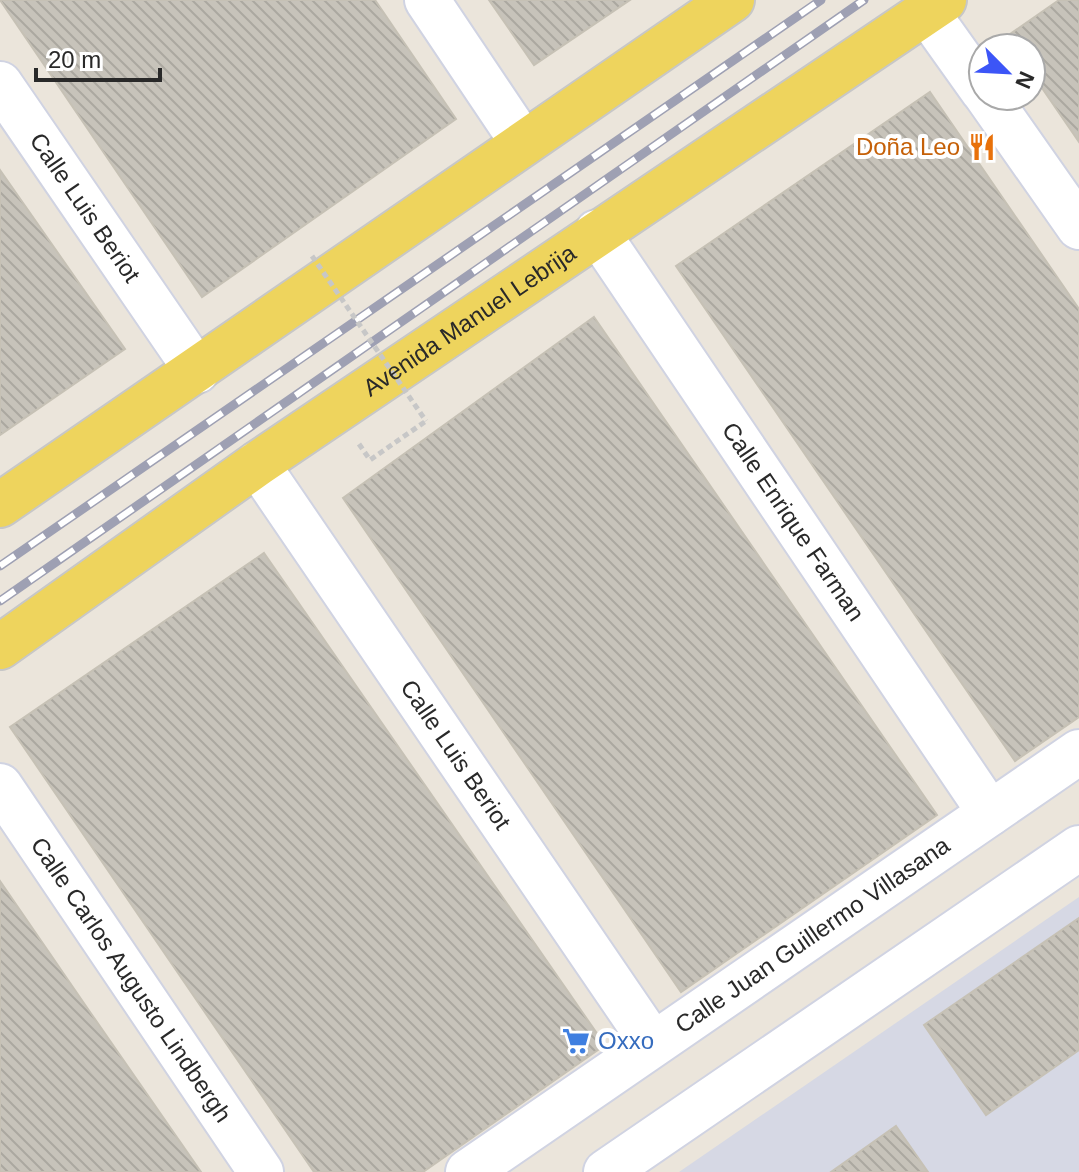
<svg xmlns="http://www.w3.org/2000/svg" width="1079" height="1172" font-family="Arial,sans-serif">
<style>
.airport{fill:#d6d8e4}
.building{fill:url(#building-back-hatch);stroke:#c6c1b5;stroke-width:2}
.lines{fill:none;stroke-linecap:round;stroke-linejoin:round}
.minor-casing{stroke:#d0d3e2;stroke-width:48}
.major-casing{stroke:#c7c7c7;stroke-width:48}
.path{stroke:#c7c7c7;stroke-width:5;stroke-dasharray:6 4;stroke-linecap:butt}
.minor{stroke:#fff;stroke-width:44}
.major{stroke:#eed45d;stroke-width:44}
.rail-casing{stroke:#9ea0b3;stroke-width:9}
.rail{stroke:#fff;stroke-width:6;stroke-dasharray:18;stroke-linecap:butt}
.path-bridge{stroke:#c7c7c7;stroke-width:5;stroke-dasharray:6 4;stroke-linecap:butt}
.labels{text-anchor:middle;stroke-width:8;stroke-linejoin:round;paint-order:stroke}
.food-label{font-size:24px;fill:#c56008;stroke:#fff;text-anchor:end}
.street-label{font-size:24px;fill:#292929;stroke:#fff}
.shop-label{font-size:24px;fill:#366cbe;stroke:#fff;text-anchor:start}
</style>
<defs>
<pattern id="building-back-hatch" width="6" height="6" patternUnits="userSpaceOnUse" patternTransform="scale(2)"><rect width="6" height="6" fill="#c7c3ba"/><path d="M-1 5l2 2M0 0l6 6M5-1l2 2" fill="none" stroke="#aba8a0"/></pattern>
</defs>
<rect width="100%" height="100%" fill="#ebe5db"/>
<path class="airport" d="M1079,897V1172H679L906,1016Z"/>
<path class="building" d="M0,0H375L456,119L202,297Z
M489,0H630L534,65Z
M1059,0H1079V142L1031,72V48H990Z
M930,92L1079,309V717L1015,761L676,266Z
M0,170L125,349L0,435Z
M594,317L937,815L681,992L343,498Z
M264,553L605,1045L423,1172H314L10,727Z
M0,881L90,1012L201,1172H0Z
M1079,918V1050L986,1115L924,1025Z
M896,1126L928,1172H831Z"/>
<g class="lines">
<g class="minor-casing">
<g id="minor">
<path d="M427,0L523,143"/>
<path d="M926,11L983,91"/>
<path id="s1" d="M0,84L197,371"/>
<path d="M987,96L1079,227"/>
<path id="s2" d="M597,232L990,813"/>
<path id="s3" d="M257,464L653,1044"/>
<path id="s4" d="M0,786L261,1172"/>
<path id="s5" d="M468,1172L1079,752"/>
<path d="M606,1172L1079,848"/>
</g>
</g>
<g class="major-casing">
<g id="major">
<path d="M0,505L732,0"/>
<path id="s6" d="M0,647L257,464L944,0"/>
</g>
</g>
<path class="path" d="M359,444L370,460L426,421"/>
<use href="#minor" class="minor"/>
<use href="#major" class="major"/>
<g class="rail-casing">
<path id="rail" d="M0,566L821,0
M0,601L864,0"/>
</g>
<use href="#rail" class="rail"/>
<path class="path-bridge" d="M312,256L426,421"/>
</g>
<defs>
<g id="restaurant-bare" transform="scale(2.16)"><path d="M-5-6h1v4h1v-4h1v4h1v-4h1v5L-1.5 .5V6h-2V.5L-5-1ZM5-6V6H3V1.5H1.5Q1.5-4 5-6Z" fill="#e8710a" stroke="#fff" stroke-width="2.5" paint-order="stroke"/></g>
<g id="supermarket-bare" transform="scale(2.16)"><path d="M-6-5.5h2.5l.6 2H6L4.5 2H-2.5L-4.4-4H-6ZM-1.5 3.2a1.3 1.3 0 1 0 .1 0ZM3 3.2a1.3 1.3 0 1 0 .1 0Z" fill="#3f7fe0" stroke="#fff" stroke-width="2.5" paint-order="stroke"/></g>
</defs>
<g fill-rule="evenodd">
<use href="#restaurant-bare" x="982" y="147"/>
<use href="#supermarket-bare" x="576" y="1041"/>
</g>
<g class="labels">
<g class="food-label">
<text x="960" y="155">Doña Leo</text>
</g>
<g class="street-label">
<text dy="8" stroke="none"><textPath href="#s1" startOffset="150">Calle Luis Beriot</textPath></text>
<text dy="8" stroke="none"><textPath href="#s6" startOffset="572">Avenida Manuel Lebrija</textPath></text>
<text dy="8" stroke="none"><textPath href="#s2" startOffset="350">Calle Enrique Farman</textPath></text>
<text dy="8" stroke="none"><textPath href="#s3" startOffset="352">Calle Luis Beriot</textPath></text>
<text dy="8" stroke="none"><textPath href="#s5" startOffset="418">Calle Juan Guillermo Villasana</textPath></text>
<text dy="8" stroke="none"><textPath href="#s4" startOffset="234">Calle Carlos Augusto Lindbergh</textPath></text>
</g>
<g class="shop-label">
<text x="598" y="1049">Oxxo</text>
</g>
</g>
<g transform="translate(1007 72) rotate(114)"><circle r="38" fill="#ffffff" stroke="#a9a9a9" stroke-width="2"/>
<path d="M0-6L14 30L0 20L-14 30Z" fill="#3c55f7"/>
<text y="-12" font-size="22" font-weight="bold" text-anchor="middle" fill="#292929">N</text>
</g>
<path d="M36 68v12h124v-12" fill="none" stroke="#292929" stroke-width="4"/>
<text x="48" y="68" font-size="24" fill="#292929" stroke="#ffffff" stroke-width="6" paint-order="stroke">20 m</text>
</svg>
